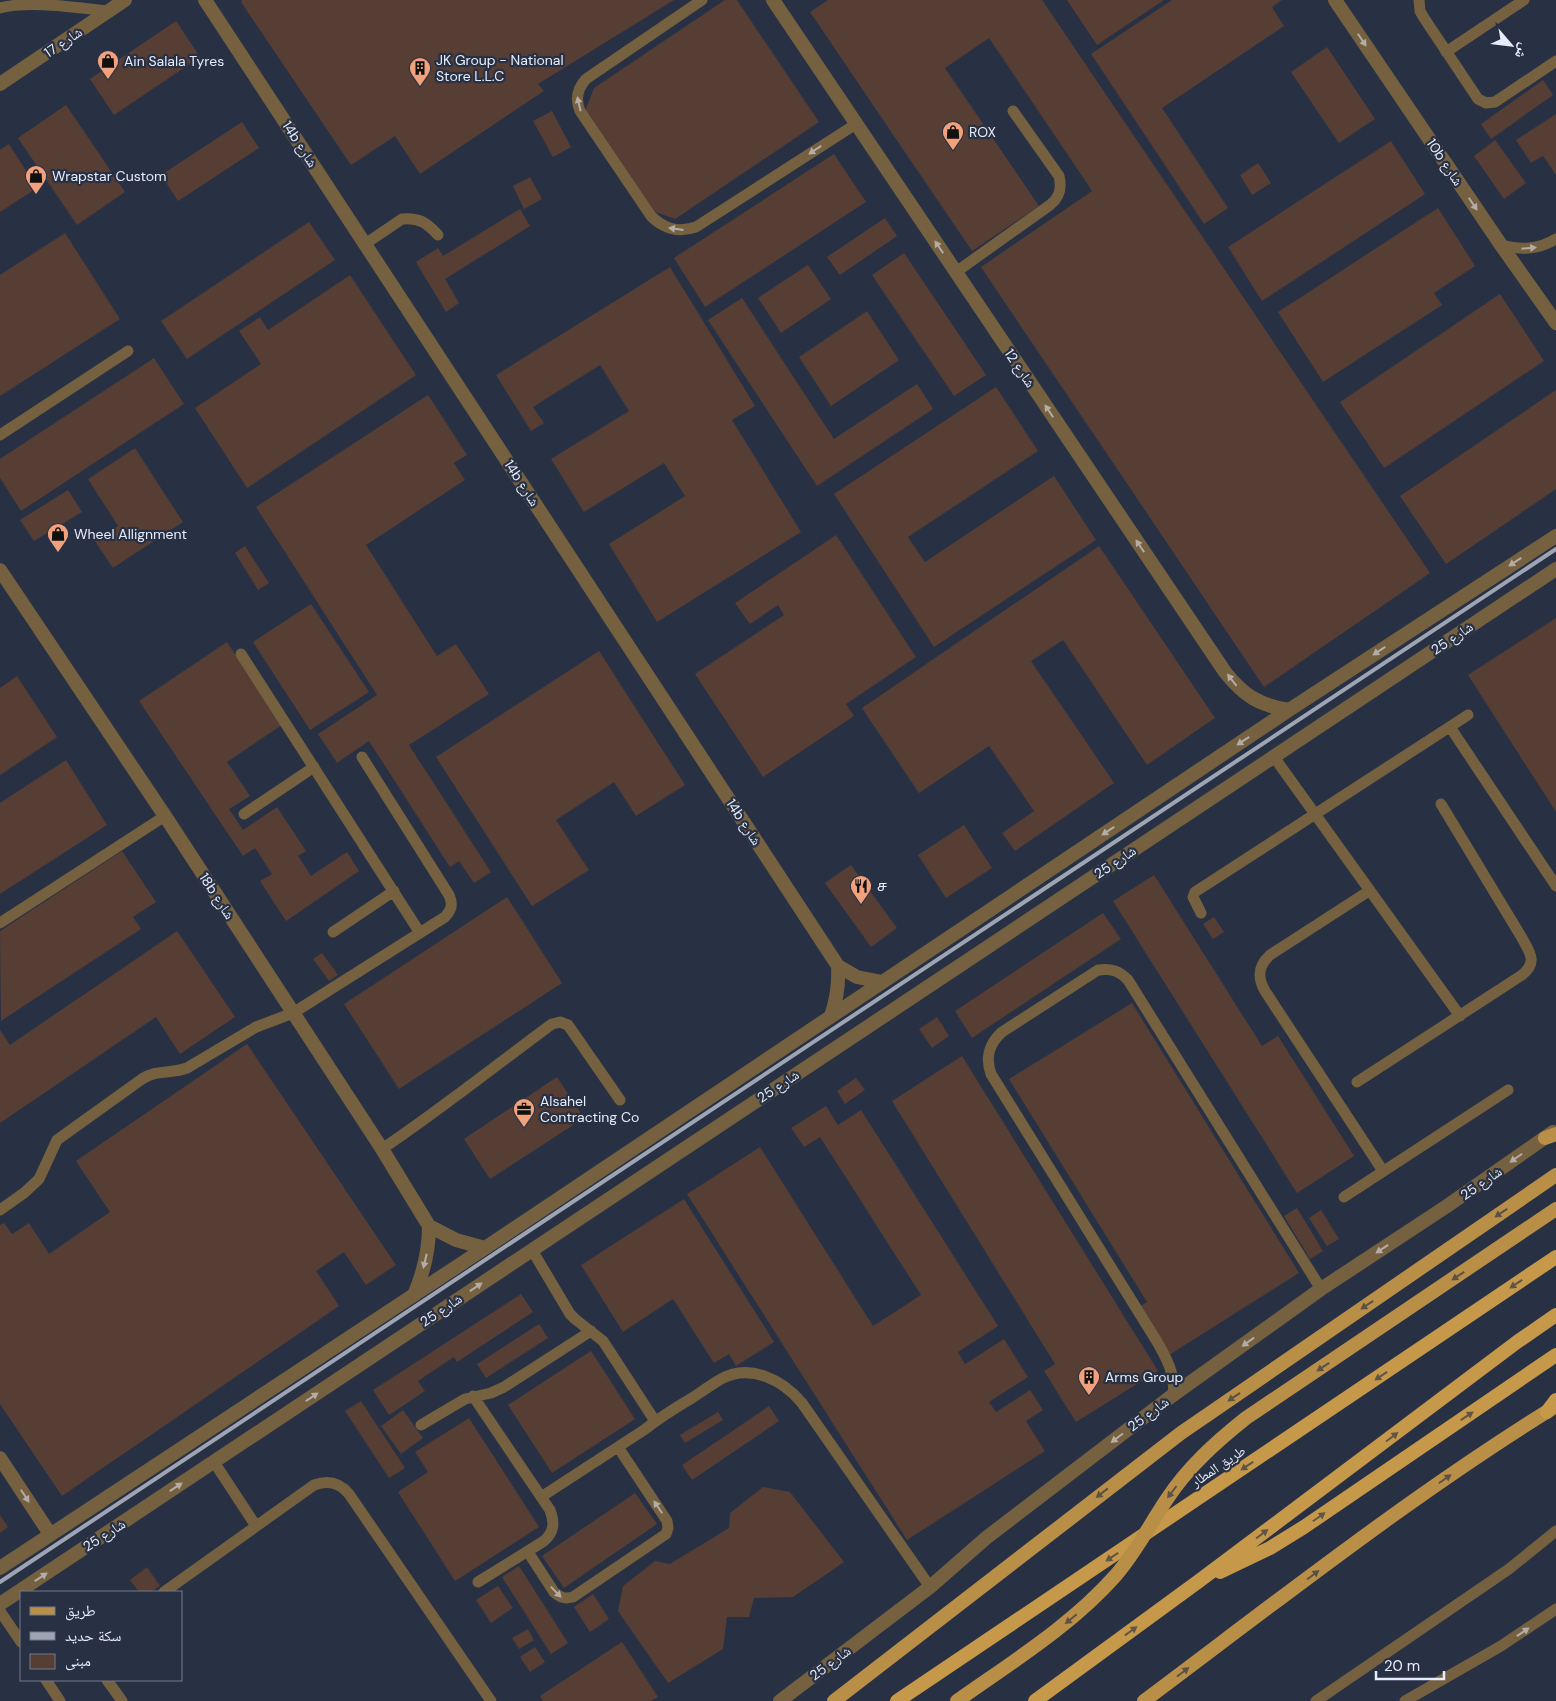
<svg xmlns="http://www.w3.org/2000/svg" width="1556" height="1701" font-family="'DM Sans','Noto Naskh Arabic','Noto Sans Tamil',sans-serif">
<style>
.building{fill:#563e35}
.lines{fill:none;stroke-linecap:round;stroke-linejoin:round}
.service{stroke:#756140;stroke-width:11}
.minor{stroke:#756140;stroke-width:14}
.tertiary{stroke:#756140;stroke-width:14}
.primary{stroke:#b98f48;stroke-width:14}
.trunk{stroke:#c69849;stroke-width:14}
.rail{stroke:#9da4b3;stroke-width:4}
.primary-bridge{stroke:#b98f48;stroke-width:14}
.oneway{fill:#b3ada6}
.oneway2{fill:#5b5145}
.oneway3{fill:#5f5446}
.labels{text-anchor:middle;stroke-width:4.5;stroke-linejoin:round;paint-order:stroke}
.street-label{font-size:14px;fill:#e6ecf9;stroke:#283044}
.poi-label{font-size:14px;fill:#e6ecf9;stroke:#283044;text-anchor:start}
</style>
<rect width="100%" height="100%" fill="#283044"/>
<path class="building" d="M242,0H674L538,84L544,91L420,174L395,136L351,165L241,2Z
M725,0H737L819,122L675,219L652,211L585,111L594,88Z
M828,0H1042L1430,573L1264,687L981,267L1092,191L989,38L945,68L1039,206L972,251L810,12Z
M1067,0H1164L1097,45Z
M1172,0H1282L1272,7L1284,26L1162,108L1228,208L1204,224L1091,54Z
M176,21L200,57L114,115L90,79Z
M1327,47L1375,119L1339,143L1291,72Z
M1543,80L1553,95L1491,139L1481,124Z
M66,105L125,192L77,225L18,138Z
M552,111L571,147L553,157L533,121Z
M1556,114V175L1543,156L1531,163L1516,140Z
M242,122L259,148L178,201L161,175Z
M1495,140L1526,183L1504,199L1474,156Z
M1391,141L1425,194L1262,301L1228,247Z
M9,144L37,188L0,212V150Z
M834,154L866,202L705,307L674,258Z
M1258,163L1271,183L1252,195L1240,175Z
M530,177L542,199L524,209L513,186Z
M1438,208L1475,266L1434,293L1442,305L1323,382L1278,312Z
M520,209L530,226L445,279L459,303L446,312L416,262L438,248L443,256Z
M885,218L897,236L840,275L827,257Z
M309,222L335,260L187,359L161,321Z
M65,233L120,319L0,396V275Z
M904,253L986,375L954,396L872,275Z
M808,265L831,299L781,333L758,298Z
M670,267L755,406L732,420L801,532L657,622L609,544L685,496L664,463L584,512L551,459L629,411L600,365L533,407L544,423L531,431L496,375Z
M350,275L416,375L247,488L195,408L261,364L239,331L260,317L268,330Z
M1500,294L1544,361L1384,468L1340,402Z
M742,298L834,439L917,384L933,409L817,486L708,320Z
M867,311L899,360L831,406L799,357Z
M154,358L184,404L21,511L0,478V459Z
M996,387L1038,451L908,537L925,562L1054,476L1096,540L934,647L834,494Z
M1556,390V489L1446,564L1400,496Z
M428,395L467,455L454,463L465,480L366,545L437,656L456,644L489,694L409,745L491,872L474,883L459,861L450,867L369,741L337,763L318,734L377,695L256,507Z
M135,448L183,522L113,568L95,541L118,526L88,479Z
M68,490L82,512L34,541L20,520Z
M836,535L916,657L846,704L854,716L763,777L695,674L784,615L778,605L750,624L735,603Z
M245,546L269,583L258,590L235,553Z
M1099,546L1215,718L1147,765L1063,640L1031,661L1114,783L1015,851L1002,833L1034,811L989,746L919,793L862,708Z
M311,604L369,692L310,730L253,642Z
M1556,618V812L1468,675Z
M227,642L282,725L227,762L250,796L229,809L243,830L277,807L306,851L298,856L311,876L347,852L359,871L286,921L260,881L272,874L255,848L243,856L139,701Z
M599,651L685,785L636,816L614,782L556,820L589,870L532,906L436,757Z
M17,676L57,737L0,775V688Z
M66,760L107,825L0,894V803Z
M964,825L992,868L946,898L918,855Z
M122,851L156,902L133,917L141,929L1,1021L0,931Z
M851,865L897,928L871,947L825,883Z
M1154,875L1262,1046L1278,1036L1354,1156L1297,1193L1113,901Z
M507,897L562,983L399,1089L344,1004Z
M1103,913L1121,939L972,1038L955,1011Z
M1214,917L1224,932L1213,939L1203,924Z
M177,931L235,1017L180,1054L156,1017L0,1123V1030L10,1045Z
M322,953L338,975L329,981L313,959Z
M1132,1003L1299,1273L1169,1355L1139,1307L1147,1302L1009,1079Z
M937,1017L949,1036L932,1048L919,1029Z
M247,1044L396,1265L366,1285L344,1252L316,1271L339,1306L62,1496L0,1404V1225L4,1223L12,1234L29,1223L49,1254L110,1212L76,1161Z
M962,1056L1158,1371L1076,1422L1044,1371L1055,1364L892,1101Z
M557,1077L584,1118L490,1179L464,1139Z
M856,1078L865,1090L845,1104L837,1091Z
M826,1106L838,1125L861,1110L998,1326L958,1352L965,1364L1004,1339L1028,1377L989,1402L996,1412L1030,1390L1043,1410L1026,1421L1045,1451L907,1540L687,1194L760,1147L873,1326L921,1295L820,1137L804,1147L791,1128Z
M684,1199L774,1342L736,1366L729,1354L714,1363L673,1299L623,1332L581,1265Z
M1297,1208L1323,1251L1310,1259L1284,1216Z
M1321,1210L1339,1239L1327,1246L1309,1218Z
M521,1294L533,1312L457,1362L454,1357L418,1381L425,1391L389,1415L373,1390Z
M539,1324L548,1338L486,1378L477,1364Z
M591,1351L635,1419L552,1473L508,1405Z
M361,1401L405,1468L389,1478L345,1411Z
M769,1406L779,1421L692,1480L682,1465Z
M403,1410L423,1438L401,1454L381,1426Z
M718,1412L723,1420L685,1443L680,1435Z
M469,1418L539,1527L455,1581L398,1492L428,1472L415,1452Z
M763,1487L790,1492L844,1562L793,1597L754,1598L749,1617H727L723,1649L668,1683L618,1611L623,1586L655,1561L670,1564L729,1528L730,1513Z
M635,1493L657,1524L564,1588L542,1556Z
M0,1515L8,1527L0,1533Z
M519,1566L568,1643L551,1654L502,1577Z
M147,1567L160,1586L151,1592H139L130,1580Z
M498,1586L513,1608L491,1623L476,1600Z
M593,1594L609,1619L590,1632L574,1607Z
M528,1629L534,1640L519,1649L512,1638Z
M622,1642L658,1697L651,1701H543L540,1696Z
M535,1647L545,1662L530,1672L520,1657Z"/>
<g class="lines">
<path class="service" d="M702,0L586,79C577,89 575,99 580,111L651,216C664,229 678,233 696,227L856,124
M1419,0L1420,11L1424,18L1478,99L1486,103L1495,102L1556,61
M0,8C30,0 77,8 109,11
M1446,52L1524,0
M365,244L402,219C419,217 427,223 438,235
M1501,245C1521,250 1538,250 1556,239
M956,272L1050,205C1060,197 1062,188 1059,176L1013,111
M0,435L128,351
M241,654L420,933
M1450,727L1556,886
M1274,757L1460,1016
M244,814L314,767
M1369,891L1270,955C1258,966 1257,977 1265,991L1383,1171
M1201,913L1193,897L1195,892L1468,715
M0,923L165,816
M333,932L394,891
M1357,1082L1522,975C1538,962 1530,953 1522,938L1441,804
M382,1149C440,1110 495,1066 552,1024L560,1022L568,1025L620,1100
M1344,1197L1508,1090
M0,1210L24,1193L39,1179L57,1140L142,1079C158,1069 171,1074 187,1068L256,1027L293,1013L445,917C452,909 453,904 449,895L362,757
M532,1250L570,1314L575,1319L603,1341L655,1421
M1173,1395C1176,1375 1166,1357 1156,1340L991,1074C985,1057 989,1044 1002,1032L1098,970C1112,968 1119,971 1128,980L1321,1289
M473,1396L550,1510C555,1523 554,1532 544,1541L478,1582
M421,1425L465,1399L491,1393L504,1387L591,1331
M214,1462L256,1526
M541,1497L644,1430C659,1418 675,1408 692,1398C701,1392 711,1385 721,1379C750,1363 783,1380 802,1403L930,1587
M528,1552L554,1592C561,1598 565,1599 573,1597L666,1534L668,1528L667,1521L618,1447
M164,1592L314,1485C328,1480 339,1482 349,1494L491,1701
M0,1611L21,1642
M46,1680L60,1701
M107,1680L122,1701
M1316,1701L1509,1569L1556,1531
M1405,1701L1501,1646L1556,1609"/>
<path class="minor" d="M205,0L838,966L857,977L882,982
M773,0L1225,672C1244,696 1259,705 1289,710
M1335,0L1501,245L1556,323
M0,84L125,0
M0,570L165,816L382,1149L429,1226L456,1240L485,1248
M831,1016C837,999 839,984 838,966
M414,1295C424,1272 429,1251 429,1226
M0,1458L50,1534
M0,1568L485,1248L1289,710L1556,536
M0,1604L1556,569"/>
<path class="tertiary" d="M780,1701L930,1587L986,1538L1173,1395L1321,1289L1447,1206L1553,1132"/>
<path class="primary" d="M1545,1138L1556,1134
M834,1701L1181,1433L1556,1175
M1144,1701C1279,1600 1412,1495 1556,1406"/>
<path class="trunk" d="M1547,1412L1556,1400
M1220,1572L1270,1548L1304,1527L1556,1355
M897,1701L1556,1257
M1035,1701L1199,1581L1517,1342L1556,1315"/>
<path class="rail" d="M0,1582L1556,549"/>
<path class="primary-bridge" d="M957,1701C1012,1662 1071,1626 1116,1575C1136,1552 1150,1524 1167,1499C1188,1467 1216,1442 1246,1418L1556,1209"/>
</g>
<defs><path id="oneway-solid" d="M-6-.8H1V-3.2L6.5 0L1 3.2V.8H-6Z" transform="scale(1.25)"/></defs>
<g class="oneway">
<use href="#oneway-solid" transform="translate(1362 40) rotate(56)"/>
<use href="#oneway-solid" transform="translate(579 104) rotate(-103)"/>
<use href="#oneway-solid" transform="translate(815 150) rotate(147)"/>
<use href="#oneway-solid" transform="translate(1473 204) rotate(56)"/>
<use href="#oneway-solid" transform="translate(676 229) rotate(-172)"/>
<use href="#oneway-solid" transform="translate(939 247) rotate(-124)"/>
<use href="#oneway-solid" transform="translate(1529 248) rotate(-5)"/>
<use href="#oneway-solid" transform="translate(1049 411) rotate(-124)"/>
<use href="#oneway-solid" transform="translate(1140 546) rotate(-124)"/>
<use href="#oneway-solid" transform="translate(1515 562) rotate(147)"/>
<use href="#oneway-solid" transform="translate(1379 651) rotate(147)"/>
<use href="#oneway-solid" transform="translate(1232 680) rotate(-128)"/>
<use href="#oneway-solid" transform="translate(1243 741) rotate(146)"/>
<use href="#oneway-solid" transform="translate(1108 831) rotate(146)"/>
<use href="#oneway-solid" transform="translate(1516 1158) rotate(145)"/>
<use href="#oneway-solid" transform="translate(1382 1249) rotate(146)"/>
<use href="#oneway-solid" transform="translate(425 1261) rotate(103)"/>
<use href="#oneway-solid" transform="translate(476 1287) rotate(-34)"/>
<use href="#oneway-solid" transform="translate(1248 1342) rotate(144)"/>
<use href="#oneway-solid" transform="translate(312 1397) rotate(-34)"/>
<use href="#oneway-solid" transform="translate(1117 1438) rotate(143)"/>
<use href="#oneway-solid" transform="translate(176 1487) rotate(-33)"/>
<use href="#oneway-solid" transform="translate(25 1496) rotate(57)"/>
<use href="#oneway-solid" transform="translate(658 1507) rotate(-124)"/>
<use href="#oneway-solid" transform="translate(41 1577) rotate(-33)"/>
<use href="#oneway-solid" transform="translate(556 1592) rotate(46)"/>
<use href="#oneway-solid" transform="translate(1523 1632) rotate(-34)"/>
</g>
<g class="oneway2">
<use href="#oneway-solid" transform="translate(1501 1213) rotate(146)"/>
<use href="#oneway-solid" transform="translate(1458 1276) rotate(146)"/>
<use href="#oneway-solid" transform="translate(1367 1305) rotate(146)"/>
<use href="#oneway-solid" transform="translate(1323 1367) rotate(146)"/>
<use href="#oneway-solid" transform="translate(1234 1397) rotate(146)"/>
<use href="#oneway-solid" transform="translate(1445 1479) rotate(-35)"/>
<use href="#oneway-solid" transform="translate(1172 1492) rotate(127)"/>
<use href="#oneway-solid" transform="translate(1102 1493) rotate(142)"/>
<use href="#oneway-solid" transform="translate(1313 1575) rotate(-37)"/>
<use href="#oneway-solid" transform="translate(1071 1619) rotate(141)"/>
<use href="#oneway-solid" transform="translate(1183 1672) rotate(-37)"/>
</g>
<g class="oneway3">
<use href="#oneway-solid" transform="translate(1516 1284) rotate(146)"/>
<use href="#oneway-solid" transform="translate(1381 1376) rotate(146)"/>
<use href="#oneway-solid" transform="translate(1467 1416) rotate(-34)"/>
<use href="#oneway-solid" transform="translate(1392 1437) rotate(-37)"/>
<use href="#oneway-solid" transform="translate(1247 1466) rotate(146)"/>
<use href="#oneway-solid" transform="translate(1319 1517) rotate(-35)"/>
<use href="#oneway-solid" transform="translate(1262 1534) rotate(-37)"/>
<use href="#oneway-solid" transform="translate(1112 1557) rotate(146)"/>
<use href="#oneway-solid" transform="translate(1131 1631) rotate(-36)"/>
</g>
<defs>
<g id="shop-pin" transform="scale(1.125)"><path d="M0 17L-7.5 6A9.5 9.5 0 1 1 7.5 6Z" fill="#f1a17b" stroke="#283044"/><path d="M-5-2.5h2.3a2.7 3.5 0 0 1 5.4 0H5L5.5 6h-11ZM-1.5-2.5h3a1.5 2.3 0 0 0-3 0Z" fill="#111"/></g>
<g id="building-pin" transform="scale(1.125)"><path d="M0 17L-7.5 6A9.5 9.5 0 1 1 7.5 6Z" fill="#f1a17b" stroke="#283044"/><path d="M-4-6H4V6H1V3H-1V6H-4ZM-2.5-4.3h1.7v1.8h-1.7ZM.8-4.3h1.7v1.8H.8ZM-2.5-1h1.7V.8h-1.7ZM.8-1h1.7V.8H.8Z" fill="#111"/></g>
<g id="restaurant-pin" transform="scale(1.125)"><path d="M0 17L-7.5 6A9.5 9.5 0 1 1 7.5 6Z" fill="#f1a17b" stroke="#283044"/><path d="M-5-6h1v4h1v-4h1v4h1v-4h1v5L-1.5 .5V6h-2V.5L-5-1ZM5-6V6H3V1.5H1.5Q1.5-4 5-6Z" fill="#111"/></g>
<g id="office-pin" transform="scale(1.125)"><path d="M0 17L-7.5 6A9.5 9.5 0 1 1 7.5 6Z" fill="#f1a17b" stroke="#283044"/><path d="M-6-3h4V-5.5h4V-3h4V5H-6ZM-1-4.5V-3h2v-1.5ZM-6 0V1H6V0Z" fill="#111"/></g>
</defs>
<g fill-rule="evenodd">
<use href="#shop-pin" x="108" y="61"/>
<use href="#building-pin" x="420" y="68"/>
<use href="#shop-pin" x="953" y="132"/>
<use href="#shop-pin" x="36" y="176"/>
<use href="#shop-pin" x="58" y="534"/>
<use href="#restaurant-pin" x="861" y="886"/>
<use href="#office-pin" x="524" y="1109"/>
<use href="#building-pin" x="1089" y="1377"/>
</g>
<g class="labels">
<g class="street-label">
<text transform="translate(63 42) rotate(-34)" y="5">شارع 17</text>
<text transform="translate(300 144) rotate(57)" y="5">14b شارع</text>
<text transform="translate(1445 162) rotate(56)" y="5">10b شارع</text>
<text transform="translate(1020 368) rotate(56)" y="5">شارع 12</text>
<text transform="translate(522 483) rotate(57)" y="5">14b شارع</text>
<text transform="translate(1452 638) rotate(-34)" y="5">شارع 25</text>
<text transform="translate(744 822) rotate(57)" y="5">14b شارع</text>
<text transform="translate(1115 862) rotate(-34)" y="5">شارع 25</text>
<text transform="translate(217 896) rotate(57)" y="5">18b شارع</text>
<text transform="translate(778 1086) rotate(-34)" y="5">شارع 25</text>
<text transform="translate(1481 1183) rotate(-35)" y="5">شارع 25</text>
<text transform="translate(441 1310) rotate(-34)" y="5">شارع 25</text>
<text transform="translate(1148 1414) rotate(-37)" y="5">شارع 25</text>
<text transform="translate(1218 1466) rotate(-34)" y="5">طريق المطار</text>
<text transform="translate(104 1535) rotate(-33)" y="5">شارع 25</text>
<text transform="translate(830 1663) rotate(-37)" y="5">شارع 25</text>
</g>
<g class="poi-label">
<text x="436" y="65">JK Group - National<tspan x="436" dy="16">Store L.L.C</tspan></text>
<text x="124" y="66">Ain Salala Tyres</text>
<text x="969" y="137">ROX</text>
<text x="52" y="181">Wrapstar Custom</text>
<text x="74" y="539">Wheel Allignment</text>
<text x="877" y="891">ச</text>
<text x="540" y="1106">Alsahel<tspan x="540" dy="16">Contracting Co</tspan></text>
<text x="1105" y="1382">Arms Group</text>
</g>
</g>
<rect x="20" y="1591" width="162" height="90" fill="#283044" stroke="#747b8c"/>
<rect x="30" y="1607" width="25" height="8" fill="#b98f48" stroke="#747b8c"/>
<text x="65" y="1616" font-size="15" fill="#e6ecf9">طريق</text>
<rect x="30" y="1632" width="25" height="8" fill="#9da4b3" stroke="#747b8c"/>
<text x="65" y="1641" font-size="15" fill="#e6ecf9">سكة حديد</text>
<rect x="30" y="1654" width="25" height="15" fill="#563e35" stroke="#747b8c"/>
<text x="65" y="1666" font-size="15" fill="#e6ecf9">مبنى</text>
<g transform="translate(1511 45) rotate(118)" stroke="#283044" stroke-width="4" paint-order="stroke">
<path d="M0-4L9 19L0 12L-9 19Z" fill="#e6ecf9"/>
<text y="-8" font-size="14" font-weight="bold" text-anchor="middle" fill="#e6ecf9">ش</text>
</g>
<path d="M1376 1671v8h68v-8" fill="none" stroke="#e6ecf9" stroke-width="2.5"/>
<text x="1384" y="1671" font-size="15" fill="#e6ecf9" stroke="#283044" stroke-width="4" paint-order="stroke">20 m</text>
</svg>
